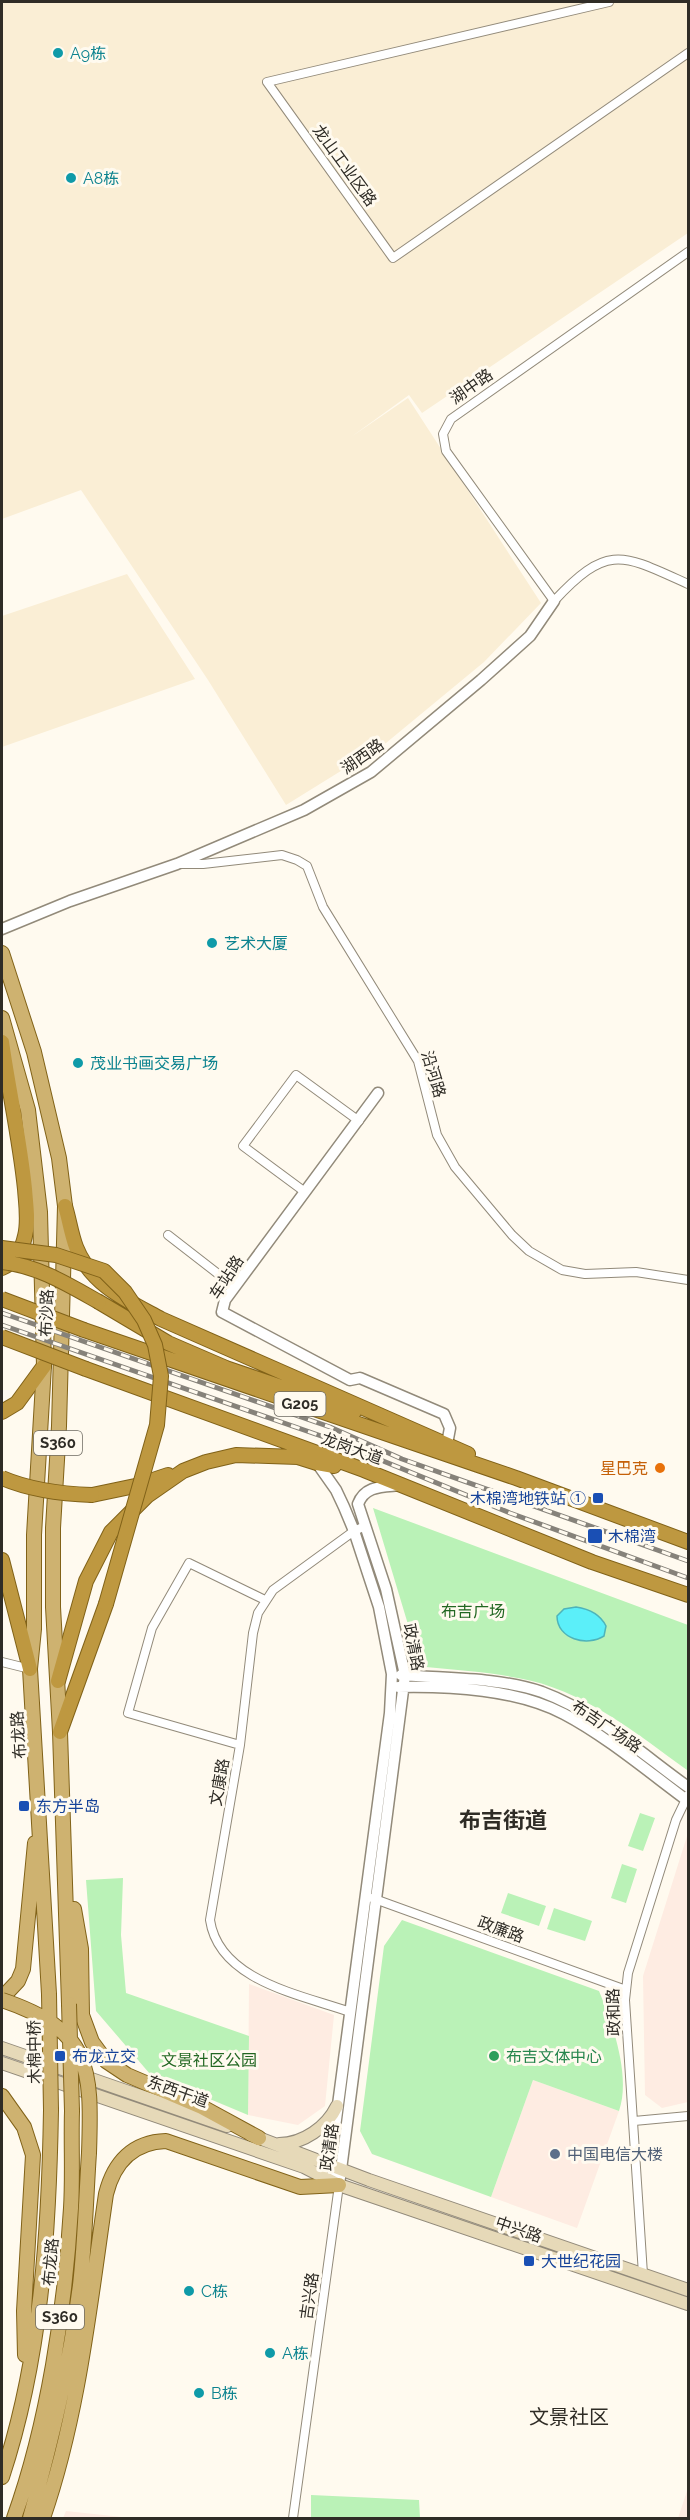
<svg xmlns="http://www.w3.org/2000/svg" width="690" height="2520" font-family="Raleway,'Noto Sans SC',sans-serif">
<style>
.commercial{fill:#feece2}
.built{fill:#faeed5}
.green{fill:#baf2b7}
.water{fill:#5beff9;stroke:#4eb4ba;stroke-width:1.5}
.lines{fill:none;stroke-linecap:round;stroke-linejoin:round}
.minor-casing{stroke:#928a7a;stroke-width:10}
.tertiary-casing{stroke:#928a7a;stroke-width:13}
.secondary-casing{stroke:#928a7a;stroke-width:14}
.primary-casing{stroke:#816218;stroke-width:16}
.trunk-casing{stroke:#816218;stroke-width:16}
.minor{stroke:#fff;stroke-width:8}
.tertiary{stroke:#fff;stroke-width:10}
.secondary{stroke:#e6d9b8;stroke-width:12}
.primary{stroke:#ceb270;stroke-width:14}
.trunk{stroke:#be9840;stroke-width:14}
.rail-casing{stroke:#86827a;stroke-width:5}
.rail{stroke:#fffaef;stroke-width:3;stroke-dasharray:9;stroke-linecap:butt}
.primary-bridge-casing{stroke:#816218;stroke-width:16;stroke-linecap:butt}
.trunk-bridge-casing{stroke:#816218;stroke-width:16;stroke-linecap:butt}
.primary-bridge{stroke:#ceb270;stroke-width:14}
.trunk-bridge{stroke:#be9840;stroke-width:14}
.culture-dot{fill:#0f9aa8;stroke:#fffaef;stroke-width:2}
.food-dot{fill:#e8710a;stroke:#fffaef;stroke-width:2}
.transit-dot{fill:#1a4fb4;stroke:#fffaef;stroke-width:2}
.leisure-dot{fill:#2e9e5b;stroke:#fffaef;stroke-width:2}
.service-dot{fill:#5c6f8a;stroke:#fffaef;stroke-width:2}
.labels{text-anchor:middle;stroke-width:6;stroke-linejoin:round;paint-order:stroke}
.shield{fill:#fffaef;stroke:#6d6a62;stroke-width:1.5}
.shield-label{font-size:15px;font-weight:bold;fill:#2f2c26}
.culture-label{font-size:16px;fill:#0d838f;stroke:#fffaef;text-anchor:start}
.street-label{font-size:16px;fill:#2f2c26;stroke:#fffaef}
.food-label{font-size:16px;fill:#c56008;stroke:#fffaef;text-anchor:end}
.transit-label{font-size:16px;fill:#164399;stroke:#fffaef;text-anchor:start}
.park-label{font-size:16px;fill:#226722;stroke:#fffaef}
.leisure-label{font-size:16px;fill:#27864d;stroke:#fffaef;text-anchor:start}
.service-label{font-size:16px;fill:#4e5e75;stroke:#fffaef;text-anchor:start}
.quarter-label{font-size:20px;fill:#2f2c26;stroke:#fffaef}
.district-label{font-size:22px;font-weight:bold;fill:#2f2c26;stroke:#fffaef}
</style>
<rect width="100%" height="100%" fill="#fffaef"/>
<path class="commercial" d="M688,1833V2102L662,2108L645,2095L643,1976Z
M249,1984L334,2015L325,2106L298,2125L248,2115Z
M533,2080L619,2111L577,2228L491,2197Z
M687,2491L688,2518H678Z
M66,2511L131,2518H63Z"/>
<path class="built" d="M2,2H688V233L422,413L409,395L351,437L408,398L541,603L484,662L386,743L286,805L208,680L81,490L2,519Z
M127,574L195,679L2,747V616Z"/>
<path class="green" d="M373,1508L688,1625V1768L687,1770C636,1733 582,1689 518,1678C488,1672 457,1670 426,1667L419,1661Z
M640,1813L655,1818L643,1851L628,1846Z
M622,1864L637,1869L626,1903L611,1898Z
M123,1878L121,1935L126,1993L249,2036L248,2115L150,2074L96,2011L86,1880Z
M508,1893L546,1906L539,1926L501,1913Z
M554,1908L592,1921L585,1941L547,1929Z
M402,1920L599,1991C613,2025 631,2076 619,2111L533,2080L491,2197L372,2154L360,2131L384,1946Z
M311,2495L419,2500L420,2518H311Z"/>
<path class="water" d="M576,1607C590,1609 600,1614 606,1626L604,1636C587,1647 557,1639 557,1616L564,1609Z"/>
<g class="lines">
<g class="minor-casing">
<path id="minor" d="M609,2L267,82L393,258L688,53
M688,252L451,419L443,434L446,451L554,601C608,543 622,554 688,584
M179,864H203L282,855L297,860L307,866L323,907L418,1061L437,1135L455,1167L512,1235L529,1251L562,1270L585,1274L636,1272L688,1280
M305,1192L243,1146L296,1075L359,1121
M168,1235L235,1287
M2,1662L30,1669
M240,1745L128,1713L152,1628L189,1563L265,1600
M372,1898L626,1990
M350,2012C302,1995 219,1981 210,1920L240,1745L253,1633L258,1613L273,1590L354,1531L365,1526
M634,2121L688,2116
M643,2274L625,2000L628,1973L676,1820L688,1795
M293,2518L339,2185"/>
</g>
<g class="tertiary-casing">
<path id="tertiary" d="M2,929L70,901L177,864L304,810L371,772L481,680L530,636L554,601
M378,1093L225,1300L222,1312L350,1380L360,1378L444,1414L450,1428L447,1444
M317,1463L336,1490L344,1507L354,1531L379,1607L392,1674L390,1713L330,2165L333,2172
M401,1675C447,1679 497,1677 542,1692C596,1712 642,1754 688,1787
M398,1687C451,1686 516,1689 564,1714C606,1736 650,1773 688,1801
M339,2185L405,1675L386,1589L358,1504C365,1485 383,1487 401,1485"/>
</g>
<g class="secondary-casing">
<path id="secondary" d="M2,2048L227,2126
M2,2063L304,2167L339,2185L688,2304
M251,2135L369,2180L688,2290
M279,2144C303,2144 327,2127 337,2106"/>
</g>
<g class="primary-casing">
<path id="primary" d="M2,953L34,1052L59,1158L65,1206L59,1426L53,1528V1607L60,1732L69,2004
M2,1018L28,1110L40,1212L44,1366L34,1535V1629L30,1669L49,1994
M74,1909L81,1949L82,2015L92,2042L106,2061L127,2075L202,2107L259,2138
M2,1998L18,1981L23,1969L35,1843
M2,2096L24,2127L33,2155L24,2311L25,2355
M2,2477C41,2359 49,2234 51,2110
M14,2518C48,2423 65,2309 71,2208C73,2176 71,2143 72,2111
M30,2518C51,2442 70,2365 80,2285C85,2241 86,2197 89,2153
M43,2518C79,2414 90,2302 106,2194C114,2162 133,2142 166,2141L300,2187L339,2185"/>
</g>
<g class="trunk-casing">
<path id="trunk" d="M2,1042C9,1091 20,1140 25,1189C26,1204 29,1221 25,1236C22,1250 16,1262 2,1268
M65,1206C69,1219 71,1234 76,1247C91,1285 128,1301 161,1319L468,1454
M99,1302L168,1343L226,1368L354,1412
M84,1330L516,1478L688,1542
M86,1369L364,1470L592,1562L688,1595
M2,1412L17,1403L44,1366
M92,1495L135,1486L168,1475
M2,1560L30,1669
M58,1681L86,1581L111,1532L147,1496L183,1471L206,1462L236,1455L298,1457L317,1463L334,1466
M60,1732L106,1604"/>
</g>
<use href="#minor" class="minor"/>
<use href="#tertiary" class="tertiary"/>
<use href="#secondary" class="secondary"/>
<use href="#primary" class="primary"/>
<use href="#trunk" class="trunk"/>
<g class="rail-casing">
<path id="rail" d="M2,1313L330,1427L402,1459L688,1561
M2,1325L327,1438L510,1513L688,1578"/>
</g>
<use href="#rail" class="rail"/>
<g class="primary-bridge-casing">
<path id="primary-bridge" d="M49,1994L51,2110
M2,2000C91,2030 92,2067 89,2153
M69,2004L72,2111"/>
</g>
<g class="trunk-bridge-casing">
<path id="trunk-bridge" d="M2,1248L56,1255L104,1271L125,1292L144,1320L155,1345L161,1376L157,1425L106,1604
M2,1262C38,1266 67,1284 99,1302
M2,1299L84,1330
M2,1337L86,1369
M2,1478C30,1490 61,1494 92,1495"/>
</g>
<use href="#primary-bridge" class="primary-bridge"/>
<use href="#trunk-bridge" class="trunk-bridge"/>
</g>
<g class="culture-dot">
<circle cx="58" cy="53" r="6"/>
<circle cx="71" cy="178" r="6"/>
<circle cx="212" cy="943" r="6"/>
<circle cx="78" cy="1063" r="6"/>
<circle cx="189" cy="2291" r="6"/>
<circle cx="270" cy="2353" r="6"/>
<circle cx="199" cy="2393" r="6"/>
</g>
<circle class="food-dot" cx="660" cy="1468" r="6"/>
<g class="transit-dot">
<rect x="592" y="1492" width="12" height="12" rx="3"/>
<rect x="587" y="1528" width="16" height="16" rx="3"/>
<rect x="18" y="1800" width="12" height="12" rx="3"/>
<rect x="54" y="2050" width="12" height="12" rx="3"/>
<rect x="523" y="2255" width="12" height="12" rx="3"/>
</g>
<circle class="leisure-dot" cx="494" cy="2056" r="6"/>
<circle class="service-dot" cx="555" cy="2154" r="6"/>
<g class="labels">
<g class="shield">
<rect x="274.5" y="1392" width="51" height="24" rx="4.5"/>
<rect x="34" y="1431" width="48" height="24" rx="4.5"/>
<rect x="36" y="2305" width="48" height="24" rx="4.5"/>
</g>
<g class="shield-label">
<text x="300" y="1409">G205</text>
<text x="58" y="1448">S360</text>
<text x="60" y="2322">S360</text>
</g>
<g class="culture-label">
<text x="70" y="59">A9栋</text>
<text x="83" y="184">A8栋</text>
<text x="224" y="949">艺术大厦</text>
<text x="90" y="1069">茂业书画交易广场</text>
<text x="201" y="2297">C栋</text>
<text x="282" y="2359">A栋</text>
<text x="211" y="2399">B栋</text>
</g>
<g class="street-label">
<text transform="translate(345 165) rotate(54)" y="6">龙山工业区路</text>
<text transform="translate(471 386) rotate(-35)" y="6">湖中路</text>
<text transform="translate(362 756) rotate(-35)" y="6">湖西路</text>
<text transform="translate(434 1074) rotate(73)" y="6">沿河路</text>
<text transform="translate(226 1277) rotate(-57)" y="6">车站路</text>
<text transform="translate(46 1313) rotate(-88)" y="6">布沙路</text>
<text transform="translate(352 1448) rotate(20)" y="6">龙岗大道</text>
<text transform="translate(414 1647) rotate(79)" y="6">政清路</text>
<text transform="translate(607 1726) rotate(34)" y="6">布吉广场路</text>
<text transform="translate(18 1735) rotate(-94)" y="6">布龙路</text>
<text transform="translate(219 1782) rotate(-80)" y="6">文康路</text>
<text transform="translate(501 1929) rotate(20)" y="6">政廉路</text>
<text transform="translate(613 2012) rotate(-91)" y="6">政和路</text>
<text transform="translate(34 2052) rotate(-91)" y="6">木棉中桥</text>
<text transform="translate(178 2091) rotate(20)" y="6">东西干道</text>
<text transform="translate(329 2147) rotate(-82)" y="6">政清路</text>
<text transform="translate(519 2229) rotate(19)" y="6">中兴路</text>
<text transform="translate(50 2262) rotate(-85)" y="6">布龙路</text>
<text transform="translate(309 2296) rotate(-82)" y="6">吉兴路</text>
</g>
<g class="food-label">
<text x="648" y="1474">星巴克</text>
</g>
<g class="transit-label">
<text x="586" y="1504" text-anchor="end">木棉湾地铁站 ①</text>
<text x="608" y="1542">木棉湾</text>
<text x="36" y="1812">东方半岛</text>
<text x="72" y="2062">布龙立交</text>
<text x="541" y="2267">大世纪花园</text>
</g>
<g class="park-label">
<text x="473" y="1617">布吉广场</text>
<text x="209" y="2066">文景社区公园</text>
</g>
<g class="leisure-label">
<text x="506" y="2062">布吉文体中心</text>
</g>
<g class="service-label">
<text x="567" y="2160">中国电信大楼</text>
</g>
<g class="quarter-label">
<text x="569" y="2424">文景社区</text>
</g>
<g class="district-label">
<text x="503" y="1828">布吉街道</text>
</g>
</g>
<rect width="690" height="2520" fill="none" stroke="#2f2c26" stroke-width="6"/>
</svg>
